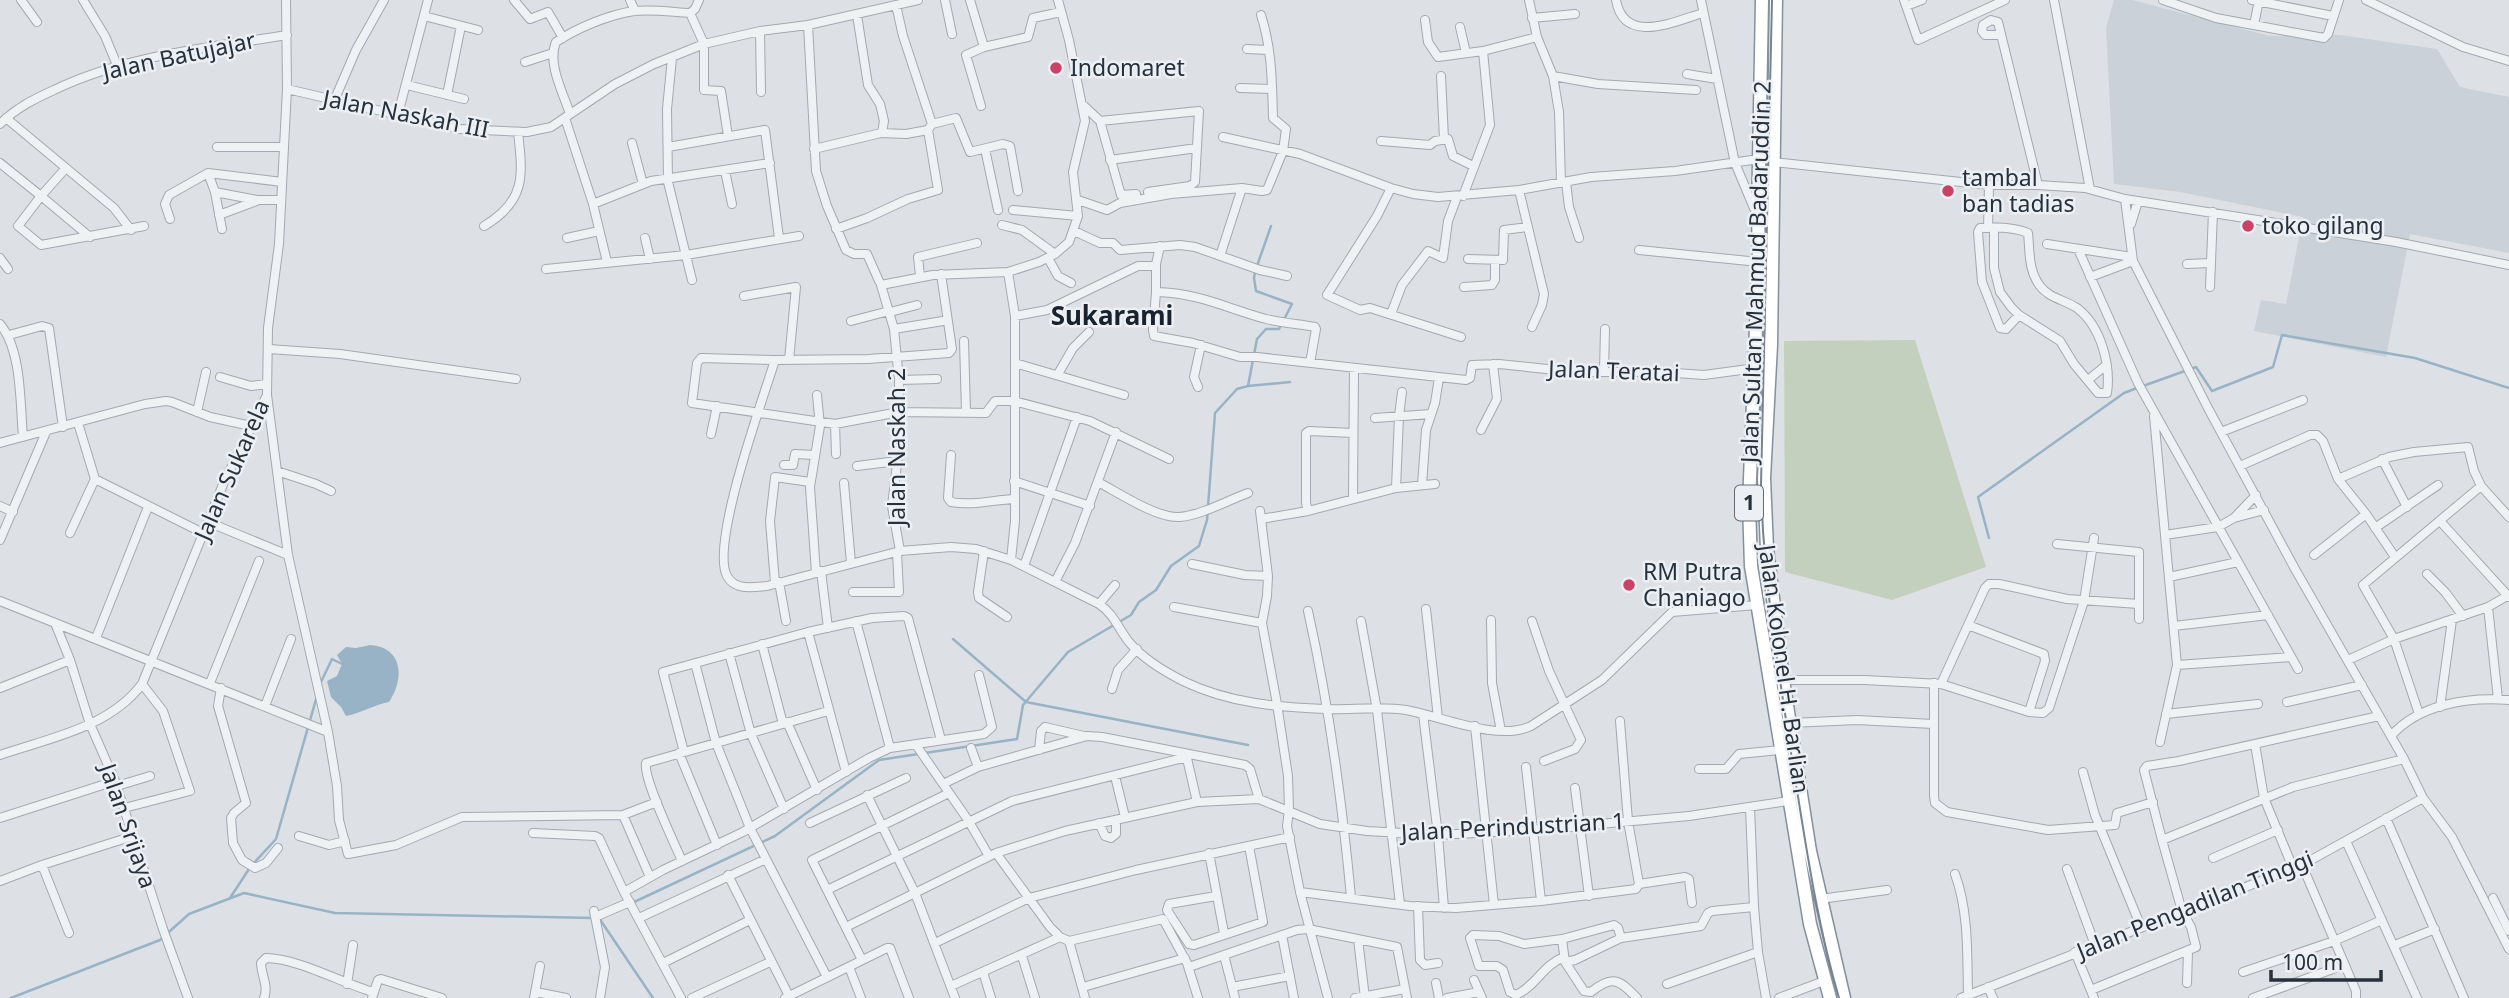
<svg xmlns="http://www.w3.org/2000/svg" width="2509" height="998" font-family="'Noto Sans',sans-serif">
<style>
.built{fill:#cbd1d8}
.green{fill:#c4d0be}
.water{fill:#98b3c6}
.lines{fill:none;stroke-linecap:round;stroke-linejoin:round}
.stream{stroke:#98b3c6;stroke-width:2.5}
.minor-casing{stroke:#a2a9b0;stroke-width:10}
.highway-casing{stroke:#84909d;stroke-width:15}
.minor{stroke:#eff2f5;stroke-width:8}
.highway{stroke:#fff;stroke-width:12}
.tram{stroke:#768390;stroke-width:2}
.poi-dot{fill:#cb4265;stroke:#ecf0f4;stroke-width:2.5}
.labels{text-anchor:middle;stroke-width:5;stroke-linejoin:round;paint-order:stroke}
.shield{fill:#ecf0f4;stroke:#616a73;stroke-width:2}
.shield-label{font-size:21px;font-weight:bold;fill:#26313c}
.street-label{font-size:23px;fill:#26313c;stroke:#ecf0f4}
.poi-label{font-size:23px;fill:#26313c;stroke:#ecf0f4;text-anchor:start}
.quarter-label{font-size:26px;font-weight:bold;fill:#19222d;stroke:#ecf0f4}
</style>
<rect width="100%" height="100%" fill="#dde1e6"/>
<path class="built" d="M2114,0H2132L2270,36L2340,35L2437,49L2460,87L2509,97V253L2410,234L2386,357L2254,331L2261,300L2286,304L2303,217L2180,192L2114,184L2106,28Z"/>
<path class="green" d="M1915,340L1986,567L1892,600L1785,572L1784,341Z"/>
<path class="water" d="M370,645C403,647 405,679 389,702C374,705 361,713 346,716L341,707L331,697L327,681L337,676L342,664L337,655L346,647L356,648Z"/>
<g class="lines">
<path class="stream" d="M1257,266L1271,226
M1248,386L1257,339L1266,329H1279L1292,304L1256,291L1254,278L1255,272
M2143,386L2196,367L2212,391L2273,367L2282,335L2415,358L2509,388
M1989,538L1978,497L2124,393L2137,388
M953,639L1026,702L1248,745
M321,682L332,659L342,664
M253,864L276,839L317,696
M230,898L249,869
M632,903L775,836L879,760L1017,739L1023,705L1068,652L1131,615L1139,602L1156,590L1171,566L1199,546L1207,520L1215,413L1237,389L1248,386L1290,382
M599,918L653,998
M11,998L160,940L189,914L244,893L335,913L593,918"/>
<g class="minor-casing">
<path id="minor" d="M21,0L37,22
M83,0L105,36L117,65
M514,0L530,19L548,12L563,38
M630,0L635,11
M945,0L952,34
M970,0L984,47L966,55L981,106
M1529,0L1537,37L1553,76L1559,112L1561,183
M1616,0C1624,46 1675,21 1703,13
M1701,0L1735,163L1756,213
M1904,0L1918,40L2005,0
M2054,0L2090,189
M2163,0L2216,18L2324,38L2328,34L2339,0
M2252,0L2333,16
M2366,0L2463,47L2509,61
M896,5L903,36L932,124
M1906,6L1922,0
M690,13L704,44V90L721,91L728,136
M857,15L868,85L880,104L884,121L882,133
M424,16L478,30
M1532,18L1575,14
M1425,20L1428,42L1438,57L1483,51L1537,37
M808,25L816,171L827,206L846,250L854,254H867L879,281
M2254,25L2259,0
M1460,27L1466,53
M760,31L761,92
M2001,35H1985L1982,31L1983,25L1991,20L1998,22L2038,185
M984,47L1028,37L1033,18L1061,12
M1247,49L1268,50
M672,58L667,109L668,182L692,280
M525,62L553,53
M1687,74L1717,79
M1441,76L1444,139
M1553,76L1598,84L1696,90
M407,85L464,99
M1240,88L1272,89
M287,89L459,129L527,132L551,127L615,84L654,64L704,44L760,31L808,25L918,0
M447,95L461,26
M334,101L356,50L384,0
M1084,106L1100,121L1199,111L1195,182L1190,186L1148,192
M398,114L428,0
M570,114C563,92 547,64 556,42C577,28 608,15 634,11C652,9 672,12 690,13L695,9L699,0
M6,118L114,208L131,230
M565,118L593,204L607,262
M1100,121L1121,195L1136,194
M0,124C16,108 34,99 54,90C127,55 208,48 287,35
M1223,137L1300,154L1391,188L1413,194L1438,197L1519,190L1591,177L1675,171L1759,159
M1381,141L1430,145L1435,141L1448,139L1453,156L1473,166
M632,143L643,184
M217,147H283
M668,147L765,130L779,238
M814,149L881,133L906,134L928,130L932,124L956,118L970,152L1003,144L1010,146L1018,191
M985,149L998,210
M1110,160L1197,148
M1773,162L1989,185H2038L2085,188L2125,199L2396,242L2509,265
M0,163L41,196L18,226L41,245L144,226
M65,169L41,196L90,237
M725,171L732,204
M208,173L215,192L222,229
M1566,182L1569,207L1579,238
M1391,188L1377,216L1327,295L1360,310L1370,308L1461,337
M1519,190L1544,294L1542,305L1532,327
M215,192L257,200
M1463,196L1490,125L1483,51
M2125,199L2133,261L2209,410L2295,569L2404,759L2423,798L2452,837L2509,949
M1078,200L1107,210L1120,203L1171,194L1242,188L1262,191L1267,190L1283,151L1286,129L1273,118C1272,82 1272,49 1261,15
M593,204L651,181L770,163
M1013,210L1078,216
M219,215L259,200H280
M170,219L165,204L169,195L208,173L282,182
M2131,224L2138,201
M1002,225L1022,230L1055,254
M484,226C526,201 523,176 518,132
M1988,228L1989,185
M1994,228V268L2000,292L2011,307L2019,315L2060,341L2074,364L2098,393H2107C2111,365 2101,326 2077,308C2065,300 2049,298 2040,286C2028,270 2030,252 2028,233C2014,227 1995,227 1980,228L1978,232L1982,282L2000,328L2006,329L2019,315
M836,229L867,218L908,199L938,190L928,130
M1074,231L1100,243H1113L1120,250L1180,245L1195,247L1260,270L1287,276
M567,238L599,231
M645,238L650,259
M2047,244L2132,257
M1160,246L1156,264V292C1199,293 1226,308 1266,319C1282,323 1299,324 1315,327L1316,329L1310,363
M2078,249L2138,383L2298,669
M1639,250L1759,262
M1220,256L1242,188
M0,258L8,269
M1048,258L1058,276L1071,283
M1468,259L1503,260L1504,230L1528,227
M2187,264L2211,263
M546,269L686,255L799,236
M1008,272L1015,316V521L1011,560
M941,274L952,349L949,353L868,359L775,360L701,358L697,363L692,403L835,424L899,412L986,413L995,401H1014L1090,421L1169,459
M920,276L918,257L977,243
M2090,277L2133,261
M1464,287L1492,285L1495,280V260
M2210,287L2213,212
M1156,292L1153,330L1154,336L1193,343L1240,357H1257L1466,380L1470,378L1472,365L1499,364L1575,372H1662L1704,375L1756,368
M744,296L796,287L789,360
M890,312L917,305
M1391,314L1402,285L1428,251L1443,258L1448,221L1457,197
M1015,316L1047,310L1138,266H1156
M851,321L889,311
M0,324C22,350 20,404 23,437
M894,329L943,321
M9,335L42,326L49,328L63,427
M964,341L966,412
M269,349L340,354L516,379
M775,360C763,399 710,544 727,576C735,591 753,587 767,586L900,551L951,547L976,549L1011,560L1099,604C1114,614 1118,628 1129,642C1143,659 1165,672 1185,682C1229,703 1277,707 1325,709C1350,710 1382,706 1406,710C1441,716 1497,742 1531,726L1602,680L1672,612L1757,605
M1015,363L1124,395
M1604,371L1605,329
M1058,374L1073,348L1089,332
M220,377L251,386L267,384
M899,380L937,379
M2088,380L2105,366
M1198,387L1194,377L1201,345
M267,395L288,555L328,732L337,786L339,820L348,854L396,845L462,817L623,815L657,802
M197,412L206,372
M2154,416L2177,665L2160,742
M1375,418L1431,414
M78,423L95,479L203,533
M835,424L836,454
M1481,430L1497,399L1493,364
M2221,432L2303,400
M1353,433L1309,431L1306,433V503L1308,511L1396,488L1435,484
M711,434L717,406
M0,443L145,404L166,401L172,402L210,417L251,426
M951,455L948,498L951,502C972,506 993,500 1014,499
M2382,459L2407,507
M784,465H793L795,454L815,455
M857,466L897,461
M2240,466L2310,435H2317L2323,441L2338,479L2366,514L2395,557
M277,471L316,484L331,491
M2338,479L2389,457L2414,452L2468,447L2474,471L2481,486L2509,517
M1014,481L1090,506
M1098,482C1119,493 1156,518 1179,517C1202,515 1226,501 1248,493
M844,483L851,563
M1422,485L1426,430L1435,403L1439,378
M1396,488L1399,416L1402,392
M1353,498L1354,369
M0,506L13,512
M1260,511L1268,576L1267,596L1262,623L1277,704L1288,776L1289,810L1287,826L1300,892L1328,998
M2234,518L2256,495
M1261,519L1308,511
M2440,521L2509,597
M208,522L288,555
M2375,528L2438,485
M70,533L95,479
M2165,535L2218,527L2234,518L2264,510
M0,540L46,432
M2057,544L2139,552V619
M900,551L892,506L900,438L899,380L894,329L881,285L933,275L1008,272L1039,262L1055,254L1069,242L1078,216L1073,172L1085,121L1069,40L1058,0
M984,551L978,592L979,598L1007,617
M2314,555L2366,514
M1192,564L1245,575L1268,576
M1024,566L1077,417
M821,571L828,628
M816,573L810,487L820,426L817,395
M2427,574L2445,592L2463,616
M2169,577L2238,562
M779,582L786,621
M1055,582L1075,543L1116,432
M775,583L770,521L775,477L810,482
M853,592H899L897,552
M0,601L328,732
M1099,604L1115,585
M1174,607L1262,623
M2488,607L2498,699
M1426,609L1438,718
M1308,611C1329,705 1342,801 1351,897
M1491,620L1492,683L1501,731
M856,621L890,748
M1361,621L1377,710L1400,904
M1532,621L1549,671L1581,740L1575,749L1544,761
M55,623L70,660L90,724L115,781L163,929L188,998
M1968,625L2044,654L2045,661L2029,712
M2174,626L2268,615
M808,632L846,772
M96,638L148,507
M762,644L783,724
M729,653L751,734L784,809
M2348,660L2394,639L2488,607L2509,595
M695,663L716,743L750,828L827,977
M2177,665L2291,657
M1783,680H1864L1941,684L2029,712L2043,713L2049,708L2084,601L2094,538
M210,683L259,561
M1934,683V796L1935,803L1947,812L2048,830L2115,825L2117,813L2153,802
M1941,684L1985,588L1989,584H1999L2067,599L2139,604
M0,688L70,660
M221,688L218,706L246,803L234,813L231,818L233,843L242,860L255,868L266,863L278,848
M1112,689L1118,670L1137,649
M2287,702L2362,685
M265,706L291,639
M2440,707L2452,620
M1423,714L1438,835L1444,908
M2166,714L2258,704
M2419,714L2394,639L2363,585L2481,486
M787,722L817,790
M1790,723L1857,720L1933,724
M1475,726L1494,905
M2391,736C2419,704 2468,697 2509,700
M2255,744L2264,798L2293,868
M916,745L968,820L989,856
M971,748L978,767
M1039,750L1041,731L1045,727L1084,736
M684,752L663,672L808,632L872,618L904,616L908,618L941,740
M679,753L717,845
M1186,754L1197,802
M0,755C49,738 109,728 142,684L224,482L267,395L268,328L279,244L287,89L286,0
M1526,767L1541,901
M1699,769H1726L1739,754L1780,750
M2083,772L2095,815L2141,927
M1115,776L1125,817
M943,784L978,767L1087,736L1102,737L1245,765L1250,769L1259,799
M117,786L150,776
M1575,788L1589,896
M867,795L915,893L955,998
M124,808L190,791L163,711L142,684
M623,815L650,877
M0,818L115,781
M2386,818L2464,998
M810,823L906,778
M1099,823L1105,836L1111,838L1116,834V820
M533,833L595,836L599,838L624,892L681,998
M299,836L329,845L345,841
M2162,840L2144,770L2147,766L2179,761L2379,716
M2346,841L2417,998
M996,853L1050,927L1060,937L1069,941L1085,998
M1209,853L1224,933
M2213,858L2278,830
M682,861C674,842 643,779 646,763L828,711
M42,865L69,933
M2302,865L2356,991V998
M2067,869L2095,945
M1955,874C1969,912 1967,955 1968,995
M728,875L789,996
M0,881L42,865L133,836
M1639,884L1685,877L1689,879L1692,903
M827,890L1012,801L1187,757
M624,892L663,870L743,832L869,758L890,748L984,734L992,727L979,675
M1300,892L1410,906L1456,908L1541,901L1636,889L1639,884L1628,821L1620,721
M1216,896L1169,904L1167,910L1189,944L1194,945L1263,922L1249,846
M2493,898L2509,931
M1820,899L1887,890
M1418,906L1420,960L1425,965L1438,963
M594,911L605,967L600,998
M595,917L630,902
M639,918L766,859
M846,927L996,853L1065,831L1197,802L1259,799L1320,824L1367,831L1438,835L1533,830L1689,816L1788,801
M1282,935L1294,998
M1358,939L1365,998
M1562,939L1565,962L1584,991L1591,992C1612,975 1619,979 1637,998
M1069,941L1163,919L1187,963L1198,998
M935,943L1029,898L1136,870L1290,837
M2395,945L2435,929
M1758,952L1766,998
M2075,952L2094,998
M1224,955L1235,998
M1022,956L1035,998
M1564,957C1543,965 1536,986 1516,995L1510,992L1503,970L1497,966H1479L1470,938L1473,935L1499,936L1524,944L1562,939L1614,925L1618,928L1621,938
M862,960L812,860L949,793
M1565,962L1575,960L1621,938L1701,926L1708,913L1712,911L1754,907
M663,963L750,920
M849,967L861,998
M1189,967L1297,930L1308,929L1397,947L1407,998
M983,972L991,998
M2243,972L2334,941L2382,920
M1474,980L1482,998
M1436,983L1439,998
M2187,983L2188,952
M347,984L353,945
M1667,984L1758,952L1754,907L1750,807
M951,986L1060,937
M1083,987L1185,958
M1232,987L1290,976
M1988,987L1993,998
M2091,990L2196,947L2191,927L2182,911L2162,840L2293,787L2404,759
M536,992L566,998
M264,998C269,986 261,975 261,963L266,958C296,958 342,983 373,992
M372,998L378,980L381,979L442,998
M534,998L540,966
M692,998L770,962
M785,998L887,948H890L909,998
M1355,998L1405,989
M1447,998L1479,992
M1779,998L1824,981
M1961,998L2302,865L2423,798
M2253,998L2344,965"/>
</g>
<g class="highway-casing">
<path id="highway" d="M1762,0L1758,218L1759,251L1749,504L1751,566L1810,924L1830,998
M1776,0L1771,345L1764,478L1767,549L1783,680L1810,851L1844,998"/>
</g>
<use href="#minor" class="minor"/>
<use href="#highway" class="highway"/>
<path class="tram" d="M1772,0L1761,485C1763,577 1778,668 1792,759C1805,839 1816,920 1839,998"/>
</g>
<g class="poi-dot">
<circle cx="1056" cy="68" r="7"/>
<circle cx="1948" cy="191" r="7"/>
<circle cx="2248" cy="226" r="7"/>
<circle cx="1629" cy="585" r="7"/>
</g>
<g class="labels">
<rect class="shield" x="1735" y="485.5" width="28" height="35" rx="5"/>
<g class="shield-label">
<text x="1749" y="510">1</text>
</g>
<g class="street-label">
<text transform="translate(179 56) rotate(-12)" y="8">Jalan Batujajar</text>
<text transform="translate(406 114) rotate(11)" y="8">Jalan Naskah III</text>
<text transform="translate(1756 272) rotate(-88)" y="8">Jalan Sultan Mahmud Badaruddin 2</text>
<text transform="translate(1614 371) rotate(2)" y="8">Jalan Teratai</text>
<text transform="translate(897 447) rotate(-90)" y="8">Jalan Naskah 2</text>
<text transform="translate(232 470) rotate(-66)" y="8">Jalan Sukarela</text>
<text transform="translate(1784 669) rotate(82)" y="8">Jalan Kolonel H. Barlian</text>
<text transform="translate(128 826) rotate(71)" y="8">Jalan Srijaya</text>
<text transform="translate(1513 827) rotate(-3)" y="8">Jalan Perindustrian 1</text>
<text transform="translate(2195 905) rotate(-22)" y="8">Jalan Pengadilan Tinggi</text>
</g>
<g class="poi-label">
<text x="1070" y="76">Indomaret</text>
<text x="1962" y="186">tambal<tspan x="1962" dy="26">ban tadias</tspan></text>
<text x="2262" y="234">toko gilang</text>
<text x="1643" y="580">RM Putra<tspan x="1643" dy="26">Chaniago</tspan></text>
</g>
<g class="quarter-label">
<text x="1112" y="325">Sukarami</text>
</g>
</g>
<path d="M2271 970v10h110v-10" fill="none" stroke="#26313c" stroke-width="3.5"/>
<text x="2282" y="970" font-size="21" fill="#26313c" stroke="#ecf0f4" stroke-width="5" paint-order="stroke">100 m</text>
</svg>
